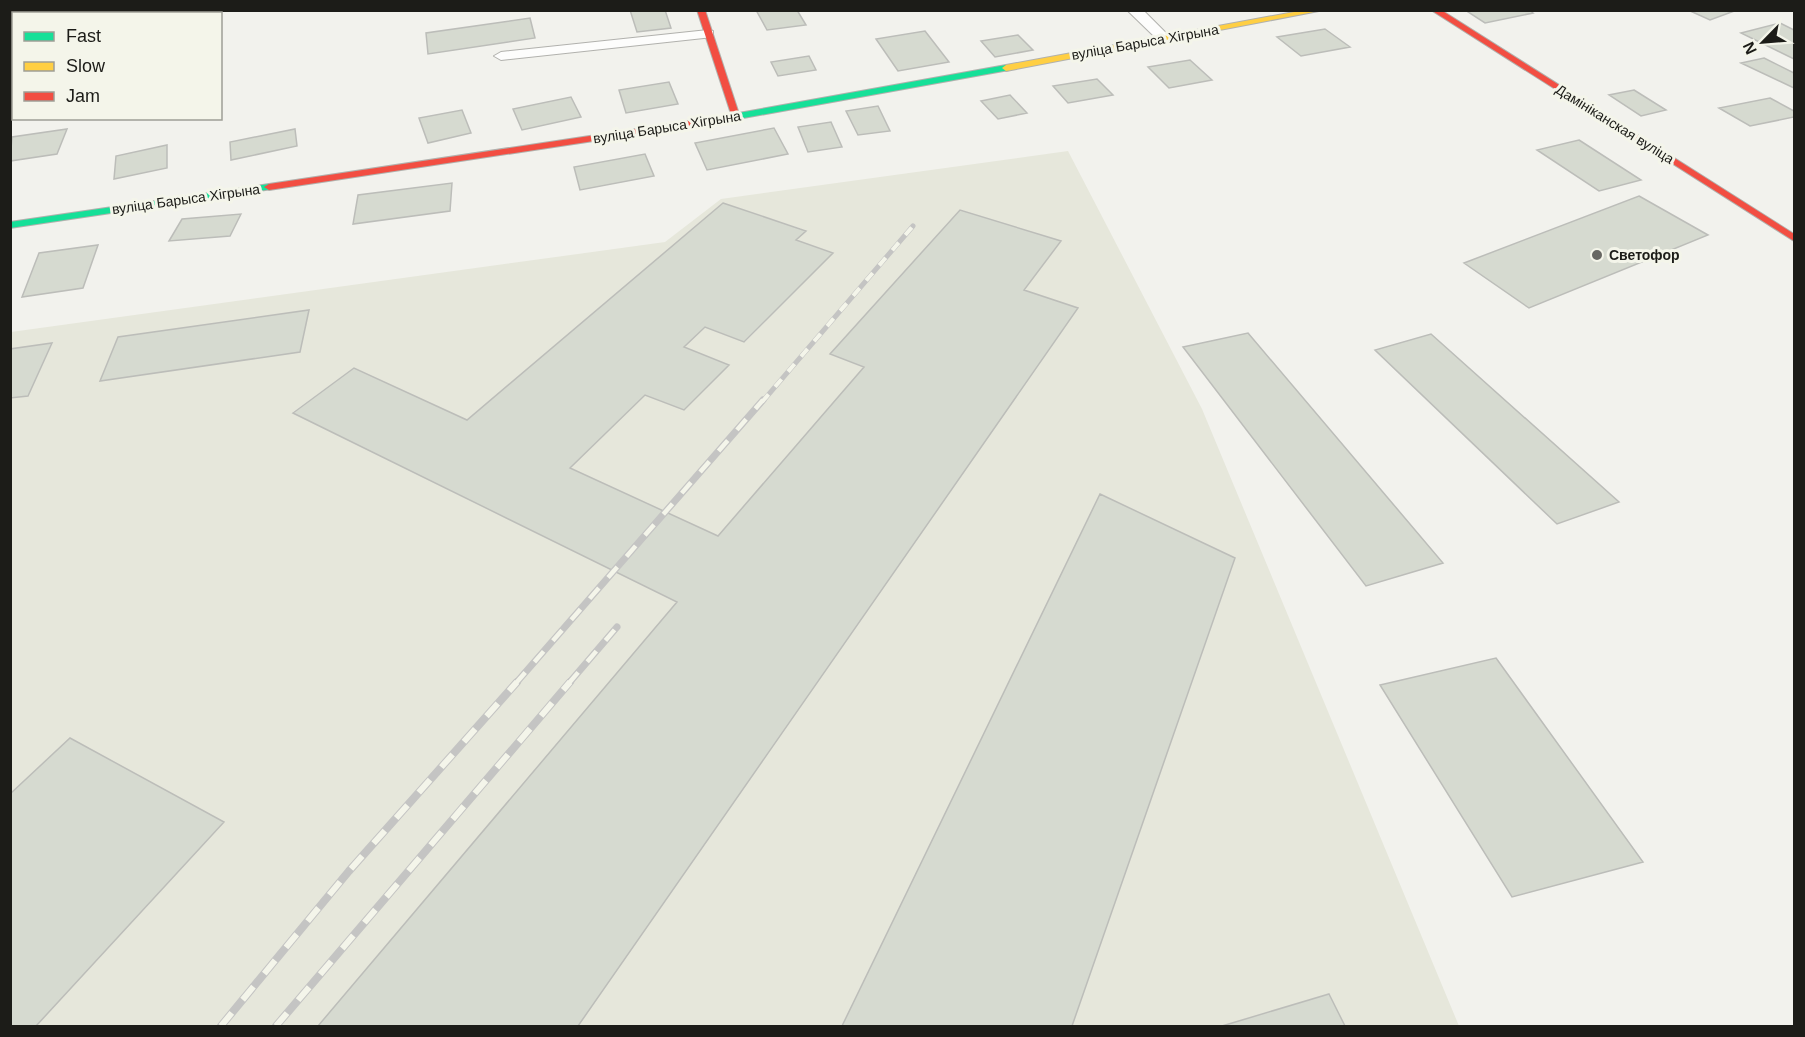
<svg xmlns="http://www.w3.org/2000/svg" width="1805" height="1037" font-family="Arial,sans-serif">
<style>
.built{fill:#e6e7db;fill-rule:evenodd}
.building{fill:#d6dad0;stroke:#bcbdb9;stroke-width:1.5}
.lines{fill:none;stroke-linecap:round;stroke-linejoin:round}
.lane-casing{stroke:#b1b1ad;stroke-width:2}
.fast-casing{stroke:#b1b1ad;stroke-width:2}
.slow-casing{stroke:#b1b1ad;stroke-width:2}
.jam-casing{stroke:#b1b1ad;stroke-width:2}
.lane{fill:#fdfdfc;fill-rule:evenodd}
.fast{fill:#16e098;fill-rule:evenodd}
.slow{fill:#ffcf43;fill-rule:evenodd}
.jam{fill:#f24e42;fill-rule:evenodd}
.rail-far2-casing{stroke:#c4c4c3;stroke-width:5}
.rail-far1-casing{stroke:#c4c4c3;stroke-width:7}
.rail-casing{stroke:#c4c4c3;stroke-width:8}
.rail-far2{stroke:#f4f5ea;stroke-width:4;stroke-dasharray:10;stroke-linecap:butt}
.rail-far1{stroke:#f4f5ea;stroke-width:4.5;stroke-dasharray:14;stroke-linecap:butt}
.rail{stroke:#f4f5ea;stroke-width:6;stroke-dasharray:17;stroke-linecap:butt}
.poi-dot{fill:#676763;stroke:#f4f5ea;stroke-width:2}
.labels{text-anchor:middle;stroke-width:6;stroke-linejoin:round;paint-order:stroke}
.far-street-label{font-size:14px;fill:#1c1c18;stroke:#f4f5ea}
.far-poi-label{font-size:14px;font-weight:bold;fill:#1c1c18;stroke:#f4f5ea;text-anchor:start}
</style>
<rect width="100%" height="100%" fill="#f2f2ed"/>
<path class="built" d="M1068,151L1202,409L1459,1026H1345L1328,994L1222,1026H1072L1235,558L1100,494L842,1026H578L1077,308L1024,290L1060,241L831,354L864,367L718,536L570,468L645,395L684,410L729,365L684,347L705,327L745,342L833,253L796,240L805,230L723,203L467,420L354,368L293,412L677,602L318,1026H36L224,822L11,794V398L28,396L52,344L11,349V332L665,242L721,199ZM308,310L300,352L101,380L118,337Z"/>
<path class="building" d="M76,10L75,14H32L37,10Z
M630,10H665L671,28L637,32Z
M756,10H797L806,25L767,30Z
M1465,10H1529L1533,13L1485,23Z
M1688,10H1737L1710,20Z
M530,18L535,38L428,54L426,33Z
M1780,23L1794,30V59L1741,33Z
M1325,29L1350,47L1301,56L1277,37Z
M925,31L949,62L898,71L876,39Z
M1018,35L1033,50L995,57L981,41Z
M809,56L816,70L778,76L771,62Z
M1764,58L1794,73V88L1741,63Z
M1190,60L1212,80L1169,88L1148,67Z
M1097,79L1113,95L1068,103L1053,86Z
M669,82L678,104L626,113L619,90Z
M1634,90L1666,110L1641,116L1609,95Z
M1010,95L1027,113L998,119L981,101Z
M571,97L581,117L522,130L513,109Z
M1770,98L1794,111V117L1750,126L1719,108Z
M878,106L890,131L858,135L846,111Z
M462,110L471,133L428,143L419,118Z
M831,122L842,147L808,152L798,127Z
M774,128L788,154L707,170L695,143Z
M67,129L57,154L10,161L12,137Z
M295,129L297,146L231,160L230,142Z
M1579,140L1641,180L1599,191L1537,150Z
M167,145V168L114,179L116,156Z
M645,154L654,176L580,190L574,167Z
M452,183L450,211L353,224L358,195Z
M1639,196L1708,235L1529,308L1464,263Z
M723,203L806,231L796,240L833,253L744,342L705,327L684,347L729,365L684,410L645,395L570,468L718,536L864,367L830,354L960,210L1061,241L1024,290L1078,308L578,1026H318L677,602L293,413L354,368L467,420Z
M241,214L230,236L169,241L182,219Z
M98,245L83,288L22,297L39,253Z
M309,310L300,352L100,381L118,337Z
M1248,333L1443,563L1366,586L1183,347Z
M1431,334L1619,502L1557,524L1375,350Z
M52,343L28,396L10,398V349Z
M1100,494L1235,558L1072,1026H842Z
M1496,658L1643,862L1512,897L1380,685Z
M70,738L224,822L36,1026H10V794Z
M1329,994L1345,1026H1222Z"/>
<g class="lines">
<g class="lane-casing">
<path id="lane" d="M1127,10H1143L1172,39L1165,43L1160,42Z
M708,30L713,31V37L501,60L494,56L501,52Z"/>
</g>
<g class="fast-casing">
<path id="fast" d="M1006,65L1009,66V70L716,123L711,120L716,117Z
M269,184L274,187L272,189L10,228V222Z"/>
</g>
<g class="slow-casing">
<path id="slow" d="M1305,10H1324L1006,71L1002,68L1006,65Z"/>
</g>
<g class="jam-casing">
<path id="jam" d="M697,10H705L740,117L739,119L732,117Z
M1431,10H1441L1794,234V241Z
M716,117L721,120L719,122L269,190L264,187L269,184Z"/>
</g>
<use href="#lane" class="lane"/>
<use href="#fast" class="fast"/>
<use href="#slow" class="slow"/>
<use href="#jam" class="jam"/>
<g class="rail-far2-casing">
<path id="rail-far2" d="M762,402L913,226"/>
</g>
<g class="rail-far1-casing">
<path id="rail-far1" d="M516,683L763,400
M569,683L617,627"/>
</g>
<g class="rail-casing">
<path id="rail" d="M221,1026L349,871L517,682
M276,1026L570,682"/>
</g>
<use href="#rail-far2" class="rail-far2"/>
<use href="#rail-far1" class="rail-far1"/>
<use href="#rail" class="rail"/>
</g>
<circle class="poi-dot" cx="1597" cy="255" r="6"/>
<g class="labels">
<g class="far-street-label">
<text transform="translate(1145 42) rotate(-10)" y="5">вуліца Барыса Хігрына</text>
<text transform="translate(1615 124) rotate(32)" y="5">Дамініканская вуліца</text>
<text transform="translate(667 127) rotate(-9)" y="5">вуліца Барыса Хігрына</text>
<text transform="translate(186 199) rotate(-8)" y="5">вуліца Барыса Хігрына</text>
</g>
<g class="far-poi-label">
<text x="1609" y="260">Светофор</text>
</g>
</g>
<rect width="1805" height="1037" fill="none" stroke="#1c1c18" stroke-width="24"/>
<rect x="12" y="12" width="210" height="108" fill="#f4f5ea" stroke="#9e9e96" stroke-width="1.5"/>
<rect x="24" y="32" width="30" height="9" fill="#16e098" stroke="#9e9e96" stroke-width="1.5"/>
<text x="66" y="42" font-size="18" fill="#1c1c18">Fast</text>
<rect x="24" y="62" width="30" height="9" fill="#ffcf43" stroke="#9e9e96" stroke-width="1.5"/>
<text x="66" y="72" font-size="18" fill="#1c1c18">Slow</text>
<rect x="24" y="92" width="30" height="9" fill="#f24e42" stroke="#9e9e96" stroke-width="1.5"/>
<text x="66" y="102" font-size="18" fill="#1c1c18">Jam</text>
<g transform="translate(1763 42) rotate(245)" stroke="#f4f5ea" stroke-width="4.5" paint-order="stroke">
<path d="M0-4.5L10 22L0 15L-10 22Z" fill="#1c1c18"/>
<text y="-9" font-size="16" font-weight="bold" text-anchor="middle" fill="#1c1c18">N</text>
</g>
</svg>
